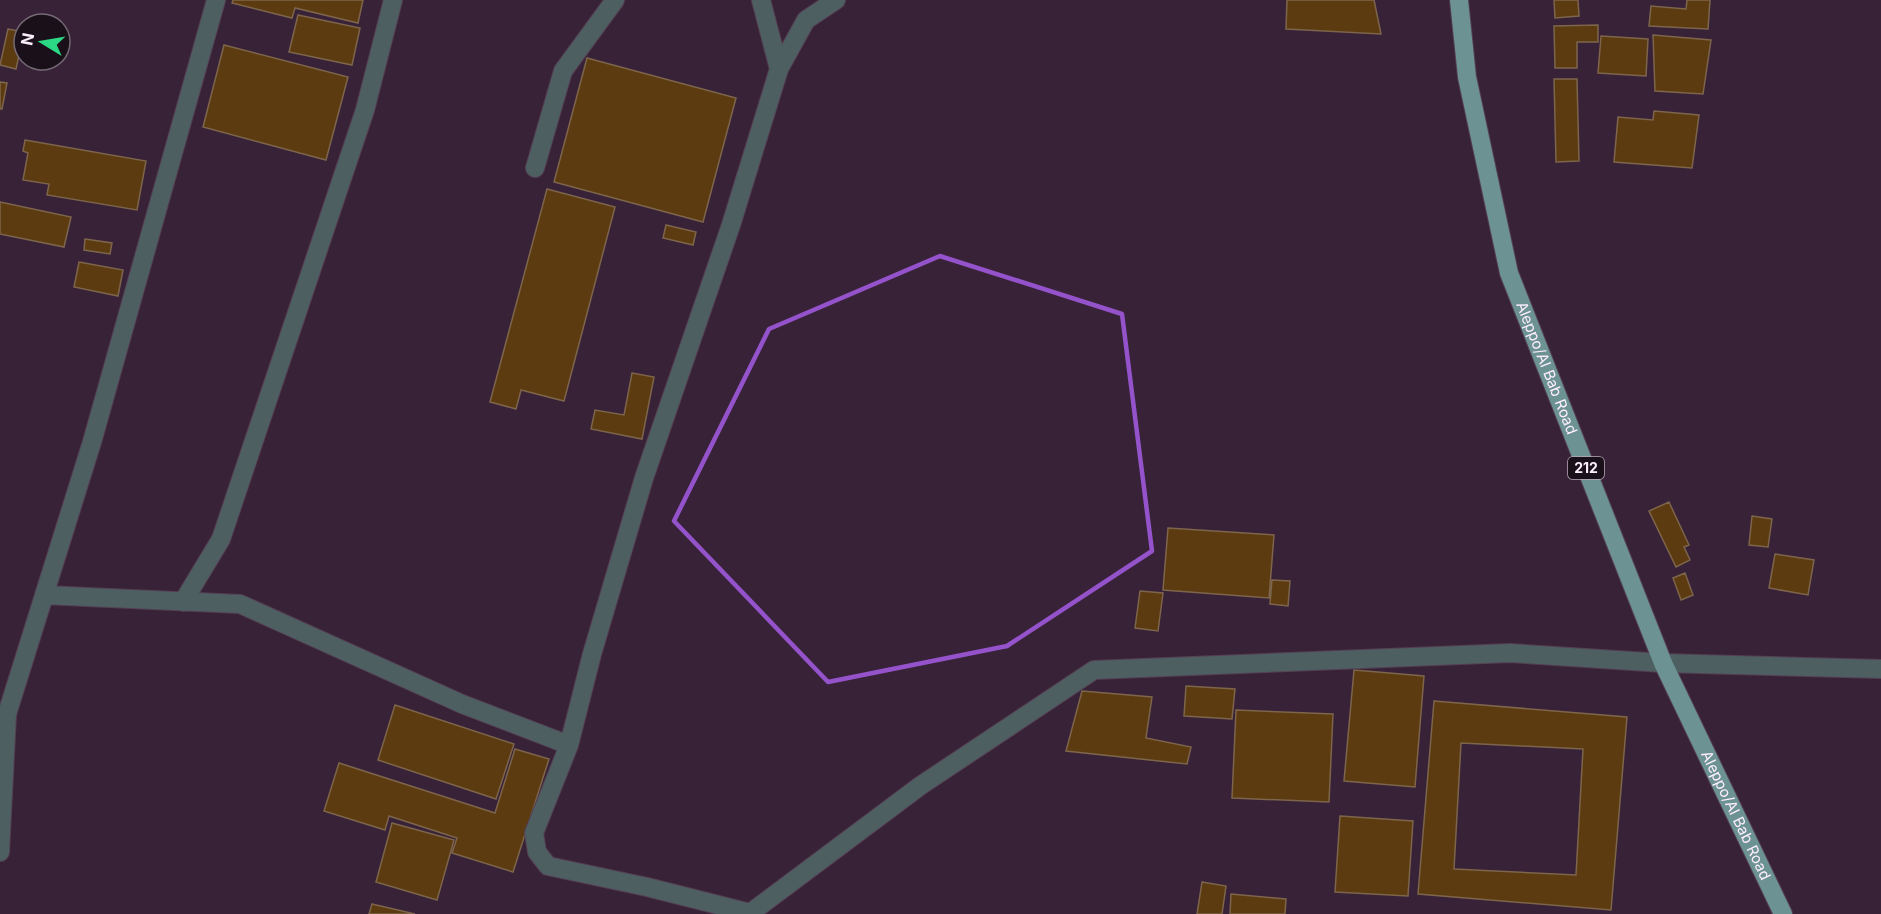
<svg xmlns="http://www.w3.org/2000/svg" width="1881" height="914" font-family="Inter,sans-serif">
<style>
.building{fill:#5d3b11;stroke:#7d654b;stroke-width:1.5;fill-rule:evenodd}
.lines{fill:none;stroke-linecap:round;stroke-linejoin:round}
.minor-casing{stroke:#543f53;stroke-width:20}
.primary-casing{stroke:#543f53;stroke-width:20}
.minor{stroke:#4d5f60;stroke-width:18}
.primary{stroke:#6c9293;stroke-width:18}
.marked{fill:none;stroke:#9553cb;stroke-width:4.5;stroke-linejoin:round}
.labels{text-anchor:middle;stroke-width:6;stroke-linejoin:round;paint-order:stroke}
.shield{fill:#1a1019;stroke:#b9abb8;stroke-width:1.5}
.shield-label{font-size:14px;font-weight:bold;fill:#fdeefc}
.street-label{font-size:15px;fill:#fdeefc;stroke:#1a1019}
</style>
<rect width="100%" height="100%" fill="#382238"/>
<path class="building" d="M233,0H363L358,23L295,8L292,18L232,3Z
M1287,0H1374L1381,34L1286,29Z
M1554,0H1578L1579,16L1555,18Z
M1687,0H1710L1708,29L1649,26L1651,6L1686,9Z
M298,15L360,28L352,65L289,52Z
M1598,25V42H1577V68H1555L1554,26Z
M8,29L24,32L16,69L0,65Z
M1653,35L1711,40L1703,94L1655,91Z
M1601,36L1648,39L1646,76L1598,73Z
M224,45L348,77L326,160L203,127Z
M587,58L736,98L703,222L554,182Z
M1554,79H1577L1579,161L1556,162Z
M0,82L7,83L2,109H0Z
M1654,111L1699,115L1692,168L1614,162L1618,117L1653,120Z
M25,140L146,161L137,210L47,195L49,184L23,180L28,153L23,151Z
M547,189L615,207L564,401L521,390L516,409L490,402Z
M0,202L71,217L64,247L0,234Z
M666,225L696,232L693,245L663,238Z
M85,239L112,243L110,254L84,250Z
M79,262L123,270L118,296L74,287Z
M632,373L654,377L642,439L591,429L595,410L624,415Z
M1669,502L1689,545L1684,547L1690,560L1676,567L1649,511Z
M1752,516L1772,519L1768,547L1749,545Z
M1168,528L1274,535L1269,598L1163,590Z
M1775,554L1814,560L1808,595L1769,588Z
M1685,573L1693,595L1681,600L1673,578Z
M1272,580L1290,581L1288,606L1270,604Z
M1140,591L1163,593L1158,631L1135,628Z
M1354,670L1424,676L1415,787L1344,781Z
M1186,686L1235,689L1232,719L1184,716Z
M1082,691L1152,697L1146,738L1191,747L1187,764L1066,751Z
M1434,701L1627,717L1611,910L1418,894ZM1461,743L1583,749L1576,875L1454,869Z
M395,705L514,744L496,799L378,760Z
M1236,710L1333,714L1329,802L1232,798Z
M515,749L549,759L513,872L452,853L457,838L389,816L385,830L324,811L339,763L495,813Z
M1340,816L1413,821L1408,896L1335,892Z
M392,823L454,840L437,900L376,882Z
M1202,882L1226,886L1222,914H1197Z
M1231,894L1286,899L1285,914H1230Z
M372,904L415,914H369Z"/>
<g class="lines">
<g class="minor-casing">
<path id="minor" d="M779,69L806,20L836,0
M535,168L563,71L615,0
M44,595L240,604L462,704L569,745L534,833L537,852L548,866L647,887L750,913
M183,602L221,539L365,110L393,0
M569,745L592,654L644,478L731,225L779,69L761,0
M0,852L7,714L92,442L216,0
M749,914L920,786L1094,670L1510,653L1663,663L1881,669"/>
</g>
<g class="primary-casing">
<g id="primary">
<path id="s1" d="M1459,0L1467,77L1509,273L1663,663L1783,914"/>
</g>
</g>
<use href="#minor" class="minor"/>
<use href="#primary" class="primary"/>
</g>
<path class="marked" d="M940,256L1122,314L1152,551L1007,646L828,682L674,521L769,329Z"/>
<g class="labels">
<rect class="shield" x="1568" y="457" width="36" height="22" rx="4.5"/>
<g class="shield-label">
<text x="1586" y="473">212</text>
</g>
<g class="street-label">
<text dy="5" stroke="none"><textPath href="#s1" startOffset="380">Aleppo/Al Bab Road</textPath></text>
<text dy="5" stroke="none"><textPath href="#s1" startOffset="866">Aleppo/Al Bab Road</textPath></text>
</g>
</g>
<g transform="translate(42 42) rotate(281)"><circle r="28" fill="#1a1019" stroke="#756974" stroke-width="1.5"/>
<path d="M0-4.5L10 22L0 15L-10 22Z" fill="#2bd884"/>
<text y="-9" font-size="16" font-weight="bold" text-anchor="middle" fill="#fdeefc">N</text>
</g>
</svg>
